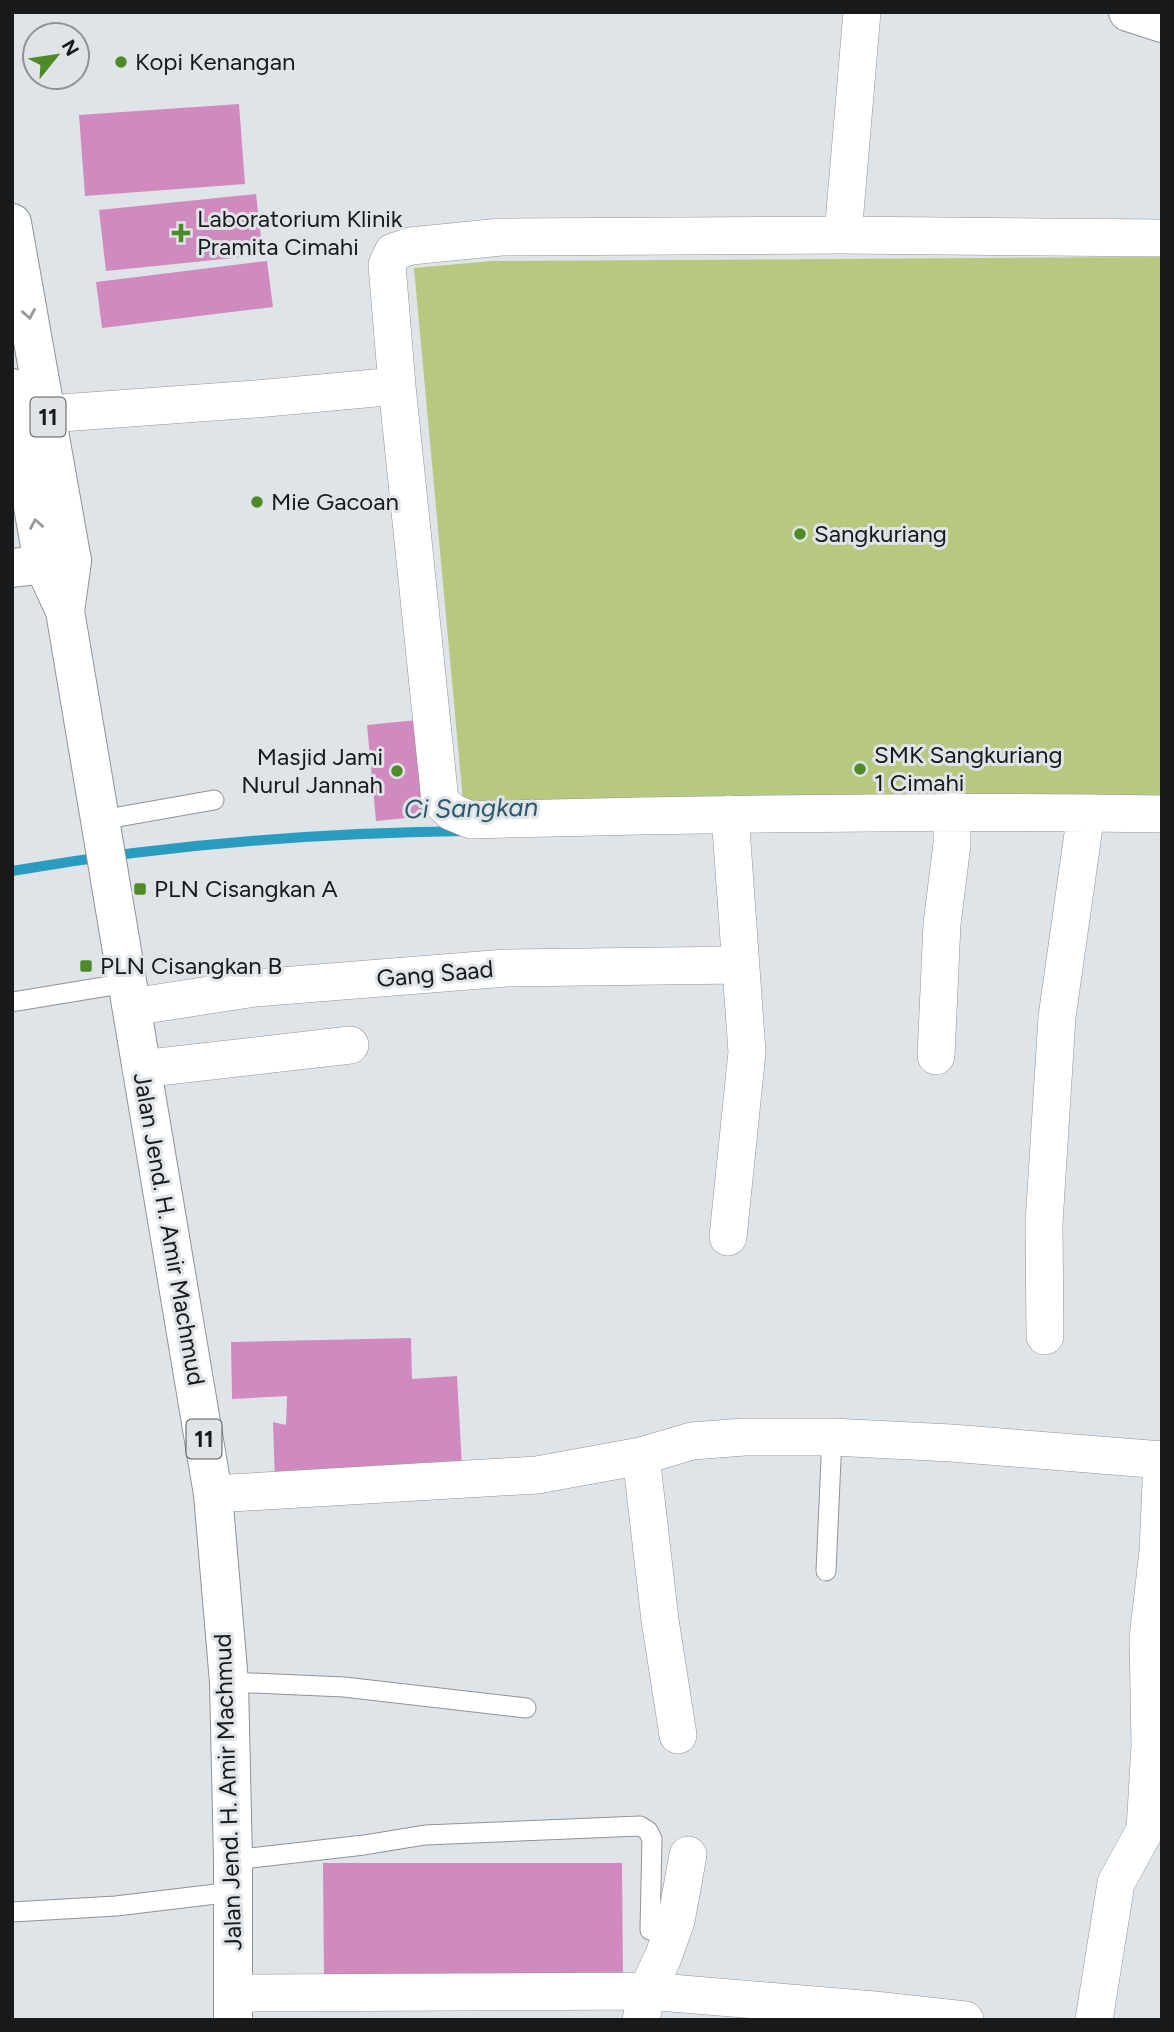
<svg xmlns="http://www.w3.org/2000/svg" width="1174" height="2032" font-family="Figtree,sans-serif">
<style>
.green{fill:#b6c97e}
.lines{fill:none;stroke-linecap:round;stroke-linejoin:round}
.stream{stroke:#299cbf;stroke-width:10}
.building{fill:#d08abf}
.service-casing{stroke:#8f9397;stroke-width:21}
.minor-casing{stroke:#8f9397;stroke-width:38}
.secondary-casing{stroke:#8f9397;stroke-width:40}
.primary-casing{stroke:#8f9397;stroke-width:40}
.trunk-casing{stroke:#8f9397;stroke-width:40}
.service{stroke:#fff;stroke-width:19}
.minor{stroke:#fff;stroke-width:37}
.secondary{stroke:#fff;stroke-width:38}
.primary{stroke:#fff;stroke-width:38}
.trunk{stroke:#fff;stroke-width:38}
.oneway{stroke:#979898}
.poi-dot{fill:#4f8a28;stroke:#dfe4e8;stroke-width:2.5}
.labels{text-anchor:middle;stroke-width:6;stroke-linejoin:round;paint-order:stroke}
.shield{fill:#dfe4e8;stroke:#535658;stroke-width:2}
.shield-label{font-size:23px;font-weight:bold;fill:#17191a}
.poi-label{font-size:24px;fill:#17191a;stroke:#dfe4e8;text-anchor:start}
.street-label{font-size:24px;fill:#17191a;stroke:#dfe4e8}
.water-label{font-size:26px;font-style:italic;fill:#2c5969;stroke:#dfe4e8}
</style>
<rect width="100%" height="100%" fill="#dfe4e8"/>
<path class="green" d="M1162,257V802L463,801L414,268L492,261Z"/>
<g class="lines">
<path class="stream" d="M12,871C162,845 312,833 464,831"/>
</g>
<path class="building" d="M239,104L245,184L85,196L79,115Z
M256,194L263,255L106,271L99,210Z
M267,261L273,307L102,328L96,282Z
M417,720L427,816L376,821L367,725Z
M411,1338L412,1379L457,1376L462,1467L275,1481L273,1422L286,1425L287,1396L232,1399L231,1342Z
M323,1863H622L623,1980H324Z"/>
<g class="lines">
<g class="service-casing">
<path id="service" d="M101,820L214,800
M12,1002L127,983
M826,1571L832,1437
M229,1682L344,1687L526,1708
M233,1860L364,1845L425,1835L640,1826L648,1831L652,1839L650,1930
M12,1912L116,1906L233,1892"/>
</g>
<g class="minor-casing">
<path id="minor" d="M843,235L862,12
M1162,238L843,235L501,237L411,246L393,252L387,265L397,386L440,801L452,812L471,820C701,814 931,810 1162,814
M47,414L256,399L397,386
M132,1007L255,988L506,968L740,965
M936,1056L942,924L952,844V811
M141,1069L350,1045
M728,1237L747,1052L730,814
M1045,1336L1044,1223L1057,1017L1086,813
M641,1456L660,1620L678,1735
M213,1494L537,1475L641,1456L692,1441L744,1437H832L951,1443L1162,1460
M233,1993L647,1991L874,2010L965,2020
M641,2020L647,1991L663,1957L676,1921L688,1855
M1094,2020L1116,1883L1145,1830L1150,1745L1148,1638L1158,1552L1162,1460"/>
</g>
<g class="secondary-casing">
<path id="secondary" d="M12,568L72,561"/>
</g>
<g class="primary-casing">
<path id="primary" d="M1128,12L1162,23"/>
</g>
<g class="trunk-casing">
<path id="trunk" d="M12,223L72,561L65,611
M12,388L43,563L65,611L213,1494L229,1682L233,1860V2020"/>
</g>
<use href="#service" class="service"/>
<use href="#minor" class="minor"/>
<use href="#secondary" class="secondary"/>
<use href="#primary" class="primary"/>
<use href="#trunk" class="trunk"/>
</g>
<defs><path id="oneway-chevron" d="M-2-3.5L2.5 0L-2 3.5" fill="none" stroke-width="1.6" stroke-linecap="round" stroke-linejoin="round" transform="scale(1.75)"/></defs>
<g class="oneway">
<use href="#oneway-chevron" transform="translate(29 314) rotate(80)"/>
<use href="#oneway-chevron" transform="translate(36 524) rotate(-100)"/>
</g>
<g class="poi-dot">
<circle cx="121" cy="62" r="7"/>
<path d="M177.5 222.5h7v7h7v7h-7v7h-7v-7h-7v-7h7z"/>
<circle cx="257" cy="502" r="7"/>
<circle cx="800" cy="534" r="7"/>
<circle cx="860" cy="769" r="7"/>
<circle cx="397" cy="771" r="7"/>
<rect x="133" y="882" width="14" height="14" rx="3.5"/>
<rect x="79" y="959" width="14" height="14" rx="3.5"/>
</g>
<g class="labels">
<g class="shield">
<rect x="30.5" y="397.5" width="35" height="39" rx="5"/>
<rect x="186.5" y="1419.5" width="35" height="39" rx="5"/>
</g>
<g class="shield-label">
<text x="48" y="425">11</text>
<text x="204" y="1447">11</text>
</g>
<g class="poi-label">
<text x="135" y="70">Kopi Kenangan</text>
<text x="197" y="227">Laboratorium Klinik<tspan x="197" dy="28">Pramita Cimahi</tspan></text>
<text x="271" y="510">Mie Gacoan</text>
<text x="814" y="542">Sangkuriang</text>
<text x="874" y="763">SMK Sangkuriang<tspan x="874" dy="28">1 Cimahi</tspan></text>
<text x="383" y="765" text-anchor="end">Masjid Jami<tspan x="383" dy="28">Nurul Jannah</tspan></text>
<text x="154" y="897">PLN Cisangkan A</text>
<text x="100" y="974">PLN Cisangkan B</text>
</g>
<g class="street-label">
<text transform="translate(435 974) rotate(-5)" y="8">Gang Saad</text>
<text transform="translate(169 1229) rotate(80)" y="8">Jalan Jend. H. Amir Machmud</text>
<text transform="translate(228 1792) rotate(-92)" y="8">Jalan Jend. H. Amir Machmud</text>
</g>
<g class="water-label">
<text transform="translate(471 808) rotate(-1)" y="9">Ci Sangkan</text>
</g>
</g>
<rect width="1174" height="2032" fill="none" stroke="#17191a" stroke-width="28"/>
<g transform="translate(56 56) rotate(60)"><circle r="33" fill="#dfe4e8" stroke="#8f9396" stroke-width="2"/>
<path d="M0-5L12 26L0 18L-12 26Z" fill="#4f8a28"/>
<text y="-10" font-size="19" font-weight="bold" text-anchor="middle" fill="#17191a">N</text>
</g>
</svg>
